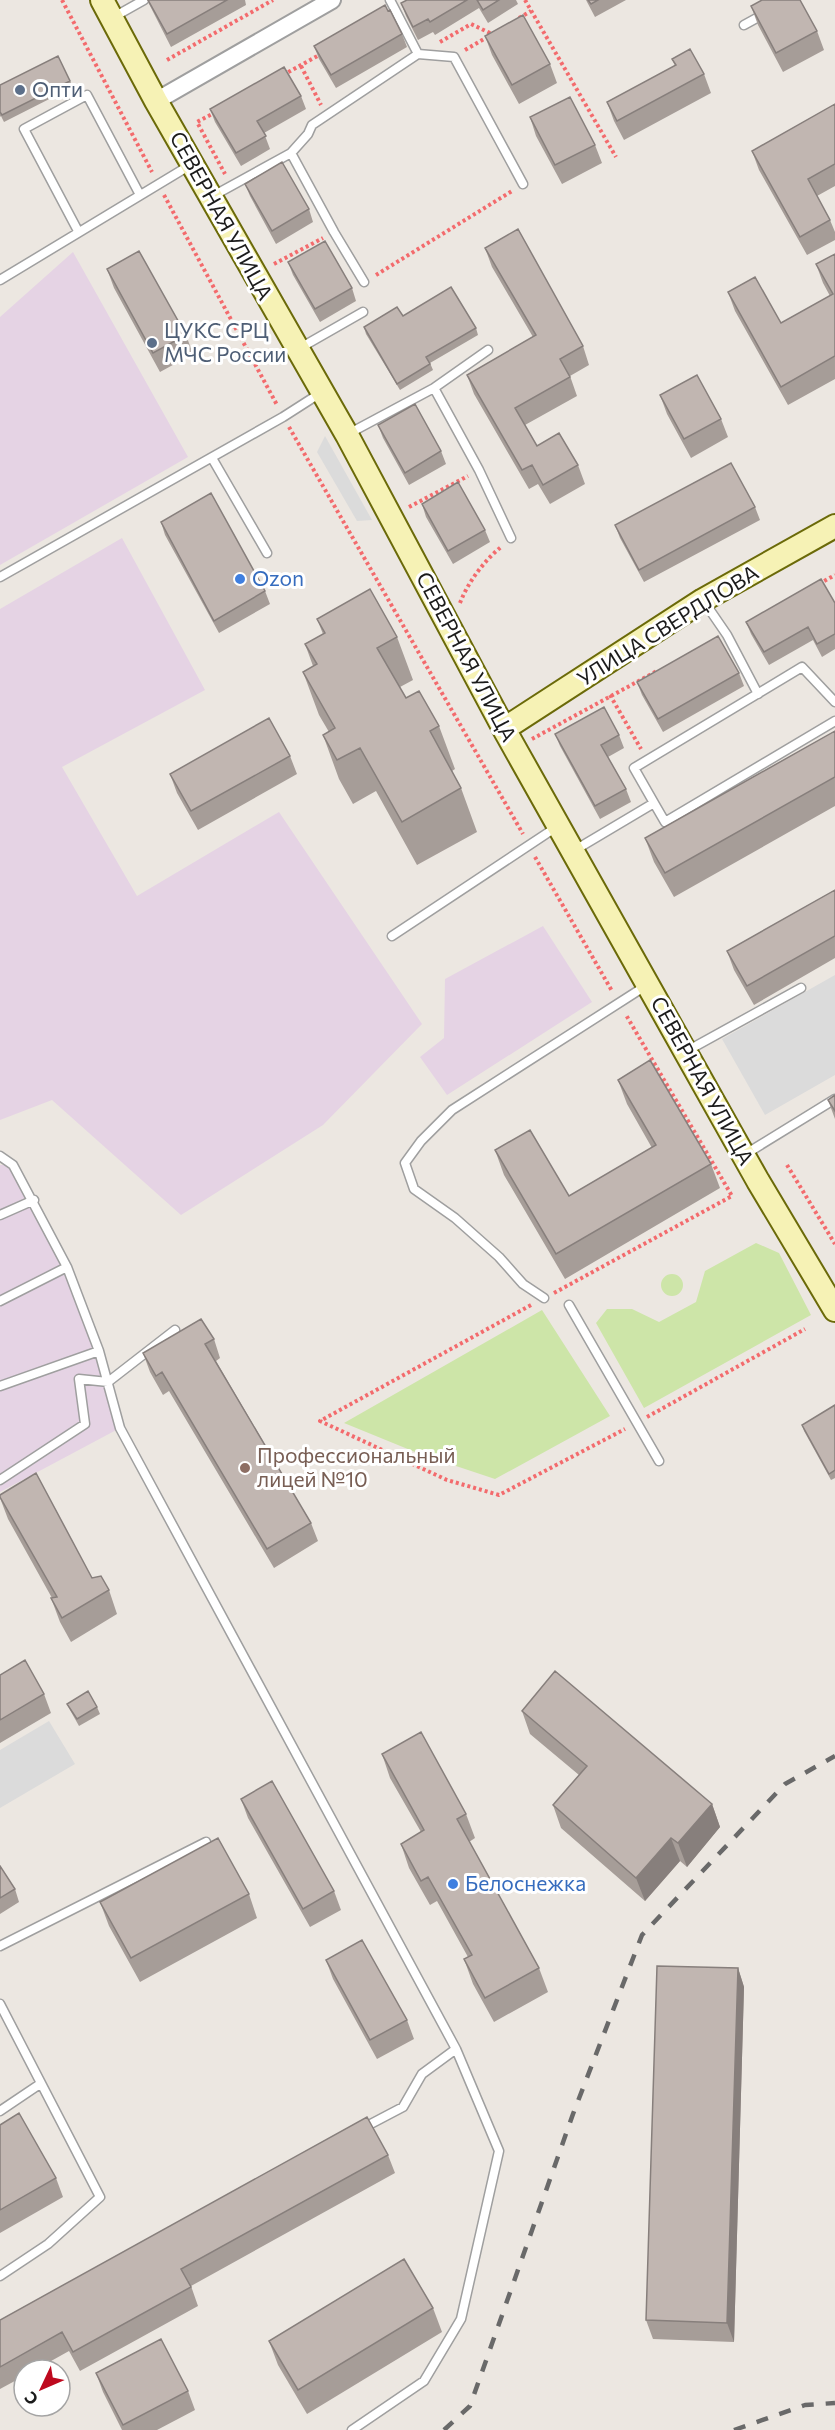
<svg xmlns="http://www.w3.org/2000/svg" width="835" height="2430" font-family="Commissioner,sans-serif">
<style>
.industrial{fill:#e5d3e4}
.grass{fill:#cde5a8}
.parking{fill:#dbdbdb}
.lines{fill:none;stroke-linecap:round;stroke-linejoin:round}
.lane-casing{stroke:#9f9f9f;stroke-width:11}
.street-casing{stroke:#9f9f9f;stroke-width:20}
.secondary-casing{stroke:#6b6a09;stroke-width:26}
.path{stroke:#f36b6d;stroke-width:4;stroke-dasharray:3 3;stroke-linecap:butt}
.lane{stroke:#fff;stroke-width:8}
.street{stroke:#fff;stroke-width:16}
.secondary{stroke:#f6f2b5;stroke-width:22}
.rail{stroke:#696969;stroke-width:4.5;stroke-dasharray:12 12;stroke-linecap:butt}
.wall{fill:#a69d98}
.shaded-wall{fill:#877f7c}
.building{fill:#c1b6b1;stroke:#877f7c;stroke-width:1.5}
.service-dot{fill:#5c6f8a;stroke:#fff;stroke-width:2}
.shop-dot{fill:#3f7fe0;stroke:#fff;stroke-width:2}
.education-dot{fill:#8d6e63;stroke:#fff;stroke-width:2}
.labels{text-anchor:middle;stroke-width:6;stroke-linejoin:round;paint-order:stroke}
.service-label{font-size:21px;fill:#4e5e75;stroke:#fff;text-anchor:start}
.street-label{font-size:21px;fill:#1b1b1b;stroke:#fff}
.shop-label{font-size:21px;fill:#366cbe;stroke:#fff;text-anchor:start}
.education-label{font-size:21px;fill:#785e54;stroke:#fff;text-anchor:start}
</style>
<rect width="100%" height="100%" fill="#ece7e1"/>
<path class="industrial" d="M73,252L188,457L0,565V317Z
M122,538L205,690L62,767L137,896L279,812L422,1024L323,1125L181,1215L52,1100L0,1120V609Z
M543,926L592,1002L447,1095L420,1057L444,1038L445,979Z
M0,1165H13L67,1267L120,1428L0,1492Z"/>
<path class="grass" d="M756,1243L779,1253L811,1315L644,1408L596,1323L607,1309H632L659,1322L696,1302L705,1271Z
M661 1285a11 11 0 1 1 22 0a11 11 0 1 1-22 0Z
M542,1310L610,1416L495,1479L420,1454L344,1423Z"/>
<path class="parking" d="M325,436L372,520L357,521L317,452Z
M835,975V1075L765,1115L722,1039Z
M49,1721L75,1764L0,1808V1750Z"/>
<g class="lines">
<g class="lane-casing">
<path id="lane" d="M112,18L144,0
M744,25L764,14
M418,54L454,57L523,184
M291,153L308,134L312,125L418,54L390,0
M211,197L291,153L334,232L364,282
M78,231L24,129L87,95L140,195
M0,280L192,164
M300,348L363,312
M434,388L479,470L511,538
M348,434L434,388L488,350
M212,458L267,553
M0,577L283,417L322,392
M703,600L727,635L758,694
M654,803L665,822L835,721
M575,850L654,803L634,768L802,667L835,702
M392,936L558,826
M685,1052L801,988
M744,1155L835,1099
M0,1156L13,1165L67,1267L99,1351L120,1428L456,2049L499,2151L461,2319L424,2381L352,2430
M0,1215L34,1200
M544,1298L523,1284L499,1257L455,1218L414,1189L405,1163L421,1141L452,1110L647,985
M0,1301L67,1267
M569,1305L659,1461
M0,1386L99,1351
M0,1480L85,1424L79,1379L108,1382L175,1330
M0,1946L206,1842
M0,2004L100,2197L48,2244L0,2276
M0,2111L40,2084
M363,2128L403,2107L422,2074L456,2049"/>
</g>
<g class="street-casing">
<path id="street" d="M156,101L332,0"/>
</g>
<g class="secondary-casing">
<path id="secondary" d="M102,0L156,101L347,435L504,729L758,1181L835,1310
M504,729L703,600L835,526"/>
</g>
<path class="path" d="M62,0L152,172
M525,0L616,157
M519,18L531,11
M440,42L471,24L492,34
M465,50L489,36
M167,60L273,0
M301,66L321,105
M283,75L321,54
M216,112L197,122L225,174
M164,195L277,405
M274,264L323,238
M376,275L512,191
M289,427L523,834
M409,507L468,476
M819,584L835,575
M460,603C468,582 484,561 501,547
M610,695L641,749
M532,739L657,671
M535,857L612,991
M787,1165L835,1244
M554,1293L732,1196L626,1015
M531,1305L320,1421L447,1480L499,1495L625,1429
M647,1417L805,1329"/>
<use href="#lane" class="lane"/>
<use href="#street" class="street"/>
<use href="#secondary" class="secondary"/>
<path class="rail" d="M444,2430L470,2406L573,2114L642,1935L785,1784L835,1756
M734,2430L805,2405L835,2403"/>
</g>
<path class="wall" d="M147,0H245L246,5L171,47Z
M407,0H516L518,4L488,23L479,8L435,35L433,32L418,40L406,16L401,3Z
M586,0H626L595,17Z
M751,6L817,31L824,50L783,72L758,25Z
M402,34L407,47L336,88L319,59L314,46Z
M485,36L550,64L557,83L519,104L492,55Z
M672,59L704,74L711,93L624,140L614,121L607,102L675,66Z
M70,81L73,87L4,122L1,116L0,117V85Z
M301,96L306,109L264,133L270,149L241,166L215,122L210,109Z
M835,104V186L817,196L830,220L835,232V240L807,255L759,170L752,151Z
M530,117L595,145L602,163L562,184L536,136Z
M245,184L309,209L313,222L276,244L250,196Z
M485,248L583,346L589,365L570,376L577,396L525,425L537,446L578,465L585,484L550,504L538,484L529,489L474,394L467,375L533,337L492,267Z
M835,254V379L788,405L735,311L728,292L781,323L830,296L823,283L816,264Z
M288,262L352,288L356,301L320,322L293,275Z
M107,269L186,335L193,354L160,372L114,288Z
M403,316L476,328L478,335L430,363L433,370L400,390L366,334L364,327Z
M660,395L721,419L728,437L691,458L667,414Z
M378,425L441,451L446,464L409,485L383,438Z
M422,504L485,530L490,542L453,564L426,517Z
M755,507L760,520L644,582L620,538L615,525Z
M161,522L265,591L270,604L219,633L165,535Z
M835,603V649L822,657L813,640L769,665L751,634L746,622Z
M317,619L397,637L413,680L400,687L406,698L439,726L455,769L452,771L461,788L477,832L417,865L376,791L353,804L339,779L323,735L329,732L319,715L303,672L313,666L305,644L323,634Z
M739,673L744,686L663,732L642,695L637,682Z
M835,731V806L674,897L654,862L645,838Z
M555,734L619,735L624,748L608,757L626,789L631,802L600,819L560,746Z
M290,756L297,774L198,830L177,793L170,774Z
M835,890V958L754,1005L734,970L727,951Z
M618,1080L711,1164L720,1188L565,1279L504,1175L495,1150L569,1196L652,1148L627,1104Z
M835,1095V1119L828,1100Z
M214,1339L220,1358L216,1361L311,1523L318,1541L274,1568L169,1391L163,1395L150,1372L143,1353Z
M835,1405V1478L831,1480L804,1431L802,1425Z
M0,1498L92,1578L109,1590L117,1614L71,1642L60,1622L51,1598H52L8,1519Z
M0,1675L44,1694L51,1713L0,1743Z
M67,1704L97,1707L100,1714L79,1726L70,1710Z
M522,1711L712,1804L720,1827L687,1867L680,1861L645,1901L561,1828L553,1805L579,1775L530,1734Z
M382,1754L466,1814L475,1838L469,1842L539,1968L548,1992L494,2022L473,1984L464,1959L468,1957L437,1901L430,1905L409,1868L401,1844L421,1832L390,1778Z
M241,1799L334,1891L341,1910L310,1927L248,1818Z
M0,1866L15,1889L19,1902L0,1914Z
M249,1894L257,1918L140,1982L109,1926L100,1902Z
M326,1960L407,2020L414,2039L377,2059L333,1979Z
M738,1968L744,1987L734,2342L653,2339L646,2320Z
M0,2125L56,2178L63,2197L0,2233Z
M388,2155L395,2173L191,2286L198,2306L80,2371L69,2351L35,2370H24V2376L0,2389V2320Z
M433,2308L442,2332L307,2414L278,2365L269,2341Z
M96,2373L188,2391L195,2410L157,2430H122L103,2392Z"/>
<path class="shaded-wall" d="M712,1804L720,1827L687,1867L678,1843Z
M671,1838L680,1861L645,1901L636,1878Z
M738,1968L744,1987L734,2342L727,2323Z"/>
<path class="building" d="M148,0H227L167,34Z
M407,0H467L430,22L428,19L413,27L401,3Z
M477,0H499L483,10Z
M588,0H598L591,4Z
M762,0H800L817,31L776,53L751,6Z
M385,5L388,11L390,10L402,34L331,75L314,46Z
M523,15L550,64L512,85L485,36Z
M690,49L704,74L617,121L607,102L676,65L672,59Z
M58,56L70,81L2,115L0,112V85Z
M284,67L301,96L257,121L266,136L236,153L210,109Z
M570,97L595,145L555,165L530,117Z
M835,104V164L808,179L830,220L800,237L752,151Z
M282,162L309,209L272,231L245,184Z
M518,229L583,346L560,359L570,377L515,408L537,446L559,433L578,465L543,485L532,465L522,470L467,375L536,335L485,248Z
M325,241L352,288L315,309L288,262Z
M139,251L186,335L153,353L107,269Z
M835,254V356L781,387L728,292L755,277L781,323L833,294L816,264Z
M451,287L476,328L426,357L430,364L397,384L364,327L397,307L403,316Z
M697,375L721,419L684,439L660,395Z
M415,404L441,451L405,473L378,425Z
M731,463L755,507L639,570L615,525Z
M458,482L485,530L448,551L422,504Z
M211,493L265,591L214,621L161,522Z
M821,579L835,603V634L817,644L808,627L764,652L746,622Z
M370,589L397,637L377,648L406,698L419,691L439,726L430,731L461,788L402,822L360,748L337,760L323,735L335,728L303,672L317,664L305,644L325,633L317,619Z
M718,636L739,673L658,719L637,682Z
M604,707L619,735L601,745L626,789L595,806L555,734Z
M269,718L290,756L191,811L170,774Z
M835,731V777L665,873L645,838Z
M835,890V936L747,986L727,951Z
M650,1060L711,1164L556,1254L495,1150L530,1130L569,1196L656,1145L618,1080Z
M835,1095V1111L828,1100Z
M201,1319L214,1339L205,1344L311,1523L267,1549L162,1372L156,1376L143,1353Z
M835,1405V1470L829,1474L802,1425Z
M36,1473L92,1578L101,1576L109,1590L62,1618L51,1598L57,1597L0,1497V1495Z
M25,1660L44,1694L0,1720V1675Z
M555,1671L712,1804L678,1843L671,1838L636,1878L553,1805L587,1766L522,1711Z
M88,1691L97,1707L77,1719L67,1704Z
M421,1732L466,1814L457,1819L539,1968L485,1998L464,1959L472,1955L428,1877L421,1881L401,1844L424,1830L382,1754Z
M272,1781L334,1891L303,1909L241,1799Z
M218,1838L249,1894L131,1958L100,1902Z
M0,1866L15,1889L0,1898Z
M362,1940L407,2020L370,2040L326,1960Z
M657,1966L738,1968L727,2323L646,2320Z
M19,2113L56,2178L0,2210V2125Z
M367,2117L388,2155L181,2269L191,2287L73,2352L62,2332L0,2367V2320Z
M404,2259L433,2308L298,2390L269,2341Z
M161,2339L188,2391L123,2425L96,2373Z"/>
<g class="service-dot">
<circle cx="20" cy="90" r="6"/>
<circle cx="152" cy="343" r="6"/>
</g>
<g class="shop-dot">
<circle cx="240" cy="579" r="6"/>
<circle cx="453" cy="1884" r="6"/>
</g>
<circle class="education-dot" cx="245" cy="1468" r="6"/>
<g class="labels">
<g class="service-label">
<text x="32" y="97">Опти</text>
<text x="164" y="338">ЦУКС СРЦ<tspan x="164" dy="24">МЧС России</tspan></text>
</g>
<g class="street-label">
<text transform="translate(221 216) rotate(61)" y="7">СЕВЕРНАЯ УЛИЦА</text>
<text transform="translate(668 626) rotate(-32)" y="7">УЛИЦА СВЕРДЛОВА</text>
<text transform="translate(466 657) rotate(62)" y="7">СЕВЕРНАЯ УЛИЦА</text>
<text transform="translate(702 1081) rotate(61)" y="7">СЕВЕРНАЯ УЛИЦА</text>
</g>
<g class="shop-label">
<text x="252" y="586">Ozon</text>
<text x="465" y="1891">Белоснежка</text>
</g>
<g class="education-label">
<text x="257" y="1463">Профессиональный<tspan x="257" dy="24">лицей №10</tspan></text>
</g>
</g>
<g transform="translate(42 2388) rotate(226)"><circle r="28" fill="#ffffff" stroke="#a4a4a4" stroke-width="1.5"/>
<path d="M0-4.5L10 22L0 15L-10 22Z" fill="#be091e"/>
<text y="-9" font-size="16" font-weight="bold" text-anchor="middle" fill="#1b1b1b">С</text>
</g>
</svg>
